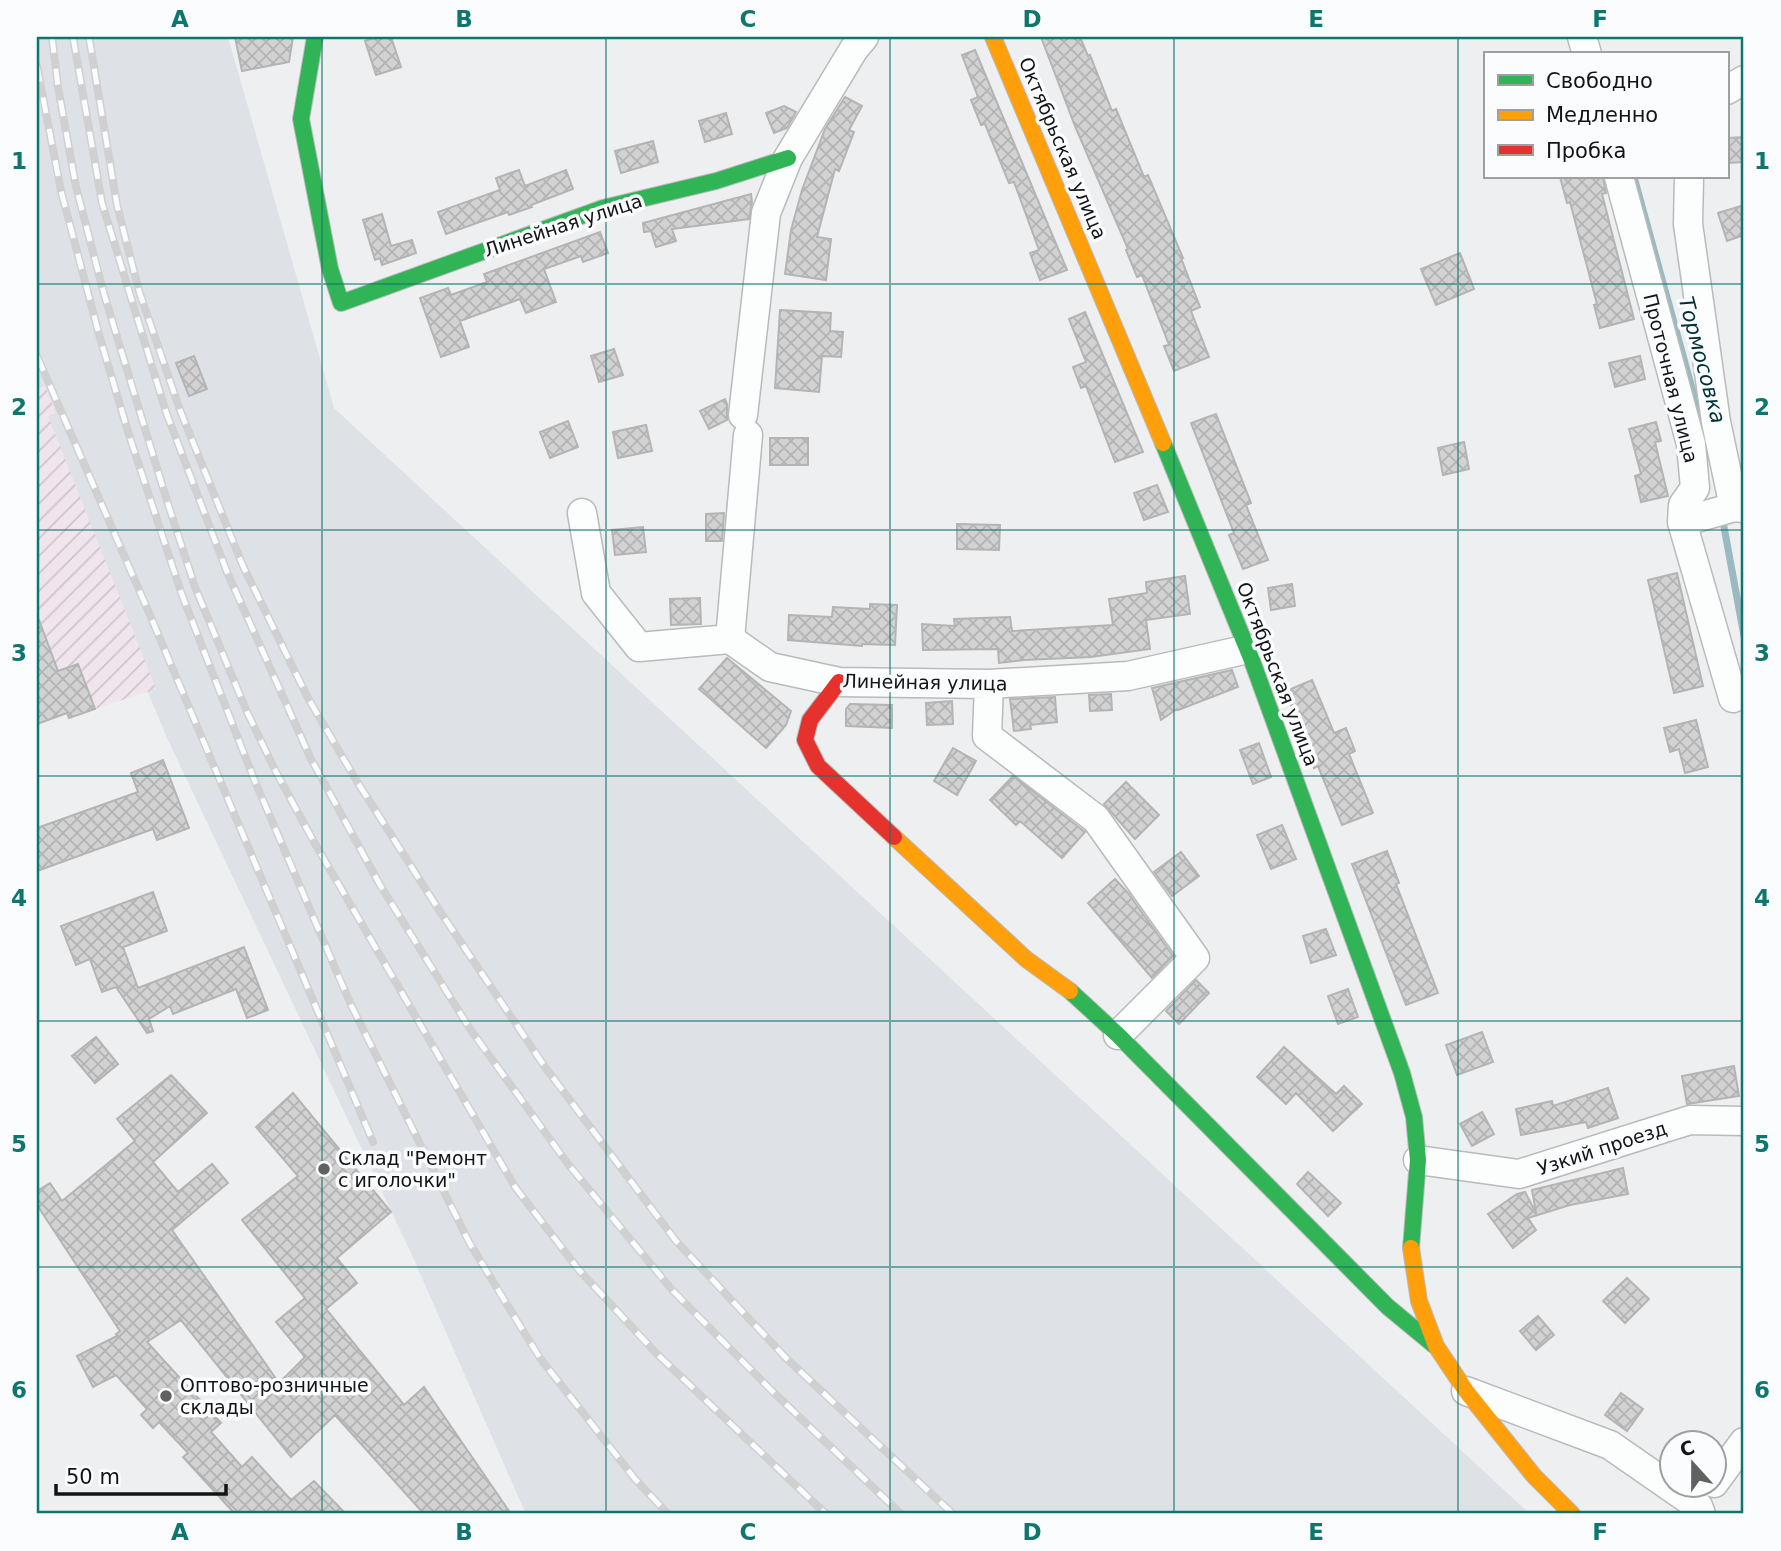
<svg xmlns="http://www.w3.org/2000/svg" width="1781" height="1551" font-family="'DejaVu Sans',sans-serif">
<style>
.built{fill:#dee1e6}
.industrial{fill:url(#industrial-furrows)}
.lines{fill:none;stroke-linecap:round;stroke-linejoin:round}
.stream{stroke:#99bac0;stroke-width:7}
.building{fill:url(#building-cross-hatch);stroke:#b4b4b5;stroke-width:2}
.street-casing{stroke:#b9babb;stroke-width:31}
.fast-casing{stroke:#b9babb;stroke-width:18}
.slow-casing{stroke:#b9babb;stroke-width:18}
.jam-casing{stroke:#b9babb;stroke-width:18}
.street{stroke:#fcfdfd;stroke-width:28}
.fast{stroke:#30b455;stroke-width:16}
.slow{stroke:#ff9f0a;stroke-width:16}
.jam{stroke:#e5322d;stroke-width:16}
.rail-casing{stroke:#d0d0d1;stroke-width:8}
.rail{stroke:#fafcfe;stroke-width:5;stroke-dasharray:16;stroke-linecap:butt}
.grid{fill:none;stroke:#0f766e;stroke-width:2;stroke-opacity:0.55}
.poi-dot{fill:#606161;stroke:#fafcfe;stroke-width:2.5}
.labels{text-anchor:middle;stroke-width:7;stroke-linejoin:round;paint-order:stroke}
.street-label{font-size:19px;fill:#131414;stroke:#fafcfe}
.poi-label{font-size:19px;fill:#131414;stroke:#fafcfe;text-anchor:start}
.water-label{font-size:21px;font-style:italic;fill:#003036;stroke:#fafcfe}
.neatline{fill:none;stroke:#0f766e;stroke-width:2.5}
.grid-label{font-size:23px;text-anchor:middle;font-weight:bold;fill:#0f766e}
</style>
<defs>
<pattern id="industrial-furrows" width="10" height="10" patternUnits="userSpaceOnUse" patternTransform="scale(1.75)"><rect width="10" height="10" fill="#f1e5ed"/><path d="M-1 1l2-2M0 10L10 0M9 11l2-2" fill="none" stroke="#cec4ca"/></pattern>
<pattern id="building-cross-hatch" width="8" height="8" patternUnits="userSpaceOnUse" patternTransform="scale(1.75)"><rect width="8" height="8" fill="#d2d2d3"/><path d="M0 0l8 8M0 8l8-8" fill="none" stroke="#b3b3b4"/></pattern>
</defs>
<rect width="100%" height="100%" fill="#eeeff0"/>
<path class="built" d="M37,37H228L334,408L1530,1514H526L411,1253L168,740L38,433Z"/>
<path class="industrial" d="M45,386L56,413L48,416L156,689L95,709L79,664L58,671L47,641L37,645V389Z"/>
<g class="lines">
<path class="stream" d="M1634,177L1704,432
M1722,516L1744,636"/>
</g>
<path class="building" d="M235,37H293L289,62L242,71Z
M377,37H391L401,67L376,75L365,41Z
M1041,37H1080L1088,56L1090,55L1112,111L1116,109L1144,177L1148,175L1183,258H1181L1200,307L1191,311L1209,357L1174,371L1164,346L1169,345L1142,275L1137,277L1126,250L1128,249L1075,126Z
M975,50L1067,270L1040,280L1030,253L1039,250L1014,182L1009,183L985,124L981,125L971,100L978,97L962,55Z
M845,97L862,106L849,130L854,132L839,171L835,169L817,237L831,239L826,280L785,274L791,230L802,190L825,129Z
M784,106L796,112L787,128L774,133L766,113Z
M726,113L732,134L705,142L699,121Z
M1744,137V162L1727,163V138Z
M653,141L658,162L621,173L615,151Z
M519,170L525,186L566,170L573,189L531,205L532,207L509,215L508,212L446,234L438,212L500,190L496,178Z
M1560,177H1603L1606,193L1602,194L1634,319L1600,328L1594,305L1597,304L1570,202L1567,203Z
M751,194L752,202L749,219L672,229L676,241L656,247L651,231L644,232L643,223Z
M1744,205V235L1727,241L1718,213Z
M382,214L391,246L412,240L416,253L382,265L380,258L375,260L363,220Z
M600,232L608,253L583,262L581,256L544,269L556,302L526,313L520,299L460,321L469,347L441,357L420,298L448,288L451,295L487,282L484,274Z
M1460,253L1474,289L1436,305L1421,269Z
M780,310L831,313L830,331L843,332L841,357L822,356L819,392L775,388Z
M1085,312L1143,452L1115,462L1086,386L1081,388L1073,367L1086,362L1069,319Z
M614,349L623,375L599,382L591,356Z
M194,356L207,389L189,396L176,363Z
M1640,356L1645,379L1615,387L1609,363Z
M725,399L727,404V420L709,429L700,411Z
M1216,414L1251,503L1246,505L1268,560L1243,569L1229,535L1234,533L1191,423Z
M568,421L578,447L550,458L540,432Z
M1656,422L1661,441L1655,442L1668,496L1641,502L1635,476L1641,474L1629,429Z
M646,425L652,451L618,458L613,432Z
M770,438H808V465H770Z
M1464,442L1469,469L1443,475L1438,448Z
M1157,485L1168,512L1144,520L1134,493Z
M724,513L722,541H706V514Z
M957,524L1000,525L999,550L957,549Z
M643,527L646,552L615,555L612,530Z
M1677,573L1703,686L1674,693L1648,580Z
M1185,576L1190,614L1146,620L1150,649L1091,657L1024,660L999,663L998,649L923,650L922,624L955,626L954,619L1010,617L1012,631L1113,625L1109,599L1147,593L1146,582Z
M1292,584L1295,606L1271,610L1268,588Z
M700,598L701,624L671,625L670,599Z
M870,604L897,605L895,645L862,644V646L788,640L789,615L832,617L833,607L870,609Z
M37,620H39L58,671L78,664L95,709L69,718L67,713L37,724Z
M727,658L791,711L786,725L766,748L699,689Z
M1232,670L1238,687L1178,710L1177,709L1161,720L1152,688Z
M1312,680L1334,733L1346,728L1355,751L1349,754L1373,813L1342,825L1318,766L1314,768L1286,691Z
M1111,694L1112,710L1090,711L1089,695Z
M1055,697L1057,722L1030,725L1031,729L1014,731L1010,699Z
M952,701L953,724L927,725L926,703Z
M850,704L892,705V728L846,726V709Z
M1696,720L1708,767L1685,773L1679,749L1670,752L1664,728Z
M1259,743L1271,777L1253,784L1240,750Z
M953,748L976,761L957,795L934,781Z
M163,760L189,828L157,840L153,829L37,871V828L138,792L131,773Z
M1013,776L1085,832L1062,858L1020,821L1016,825L990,800Z
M1126,782L1159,815L1135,839L1104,804Z
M1282,825L1296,859L1271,869L1257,835Z
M1387,851L1399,883L1396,884L1438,993L1406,1005L1352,864Z
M1181,852L1199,876L1172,896L1154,872Z
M1115,879L1128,893L1173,956L1152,978L1088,903Z
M153,892L167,931L123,947L138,988L244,947L268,1010L247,1018L236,989L173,1014L170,1006L149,1019L153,1031L147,1033L116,987L102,992L90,959L76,965L61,926Z
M1326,929L1336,955L1311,963L1303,936Z
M1196,980L1209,993L1179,1024L1166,1011Z
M1348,989L1358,1017L1338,1024L1328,996Z
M1482,1032L1493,1062L1457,1075L1446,1045Z
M96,1037L118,1064L95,1083L72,1056Z
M1284,1047L1336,1094L1344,1086L1362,1104L1333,1131L1296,1093L1286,1104L1257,1077Z
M1734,1066L1739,1096L1687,1104L1682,1076Z
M171,1075L207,1113L153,1162L178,1192L212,1164L228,1183L172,1230L279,1383L305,1357L276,1322L305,1298L242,1220L298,1176L256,1127L293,1093L391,1212L337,1258L357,1283L326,1309L404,1405L424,1387L511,1514H424L335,1415L291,1457L181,1320L147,1342L221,1423L211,1432L242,1467L252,1457L291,1500L314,1481L346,1514H235L183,1457L188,1453L159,1422L153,1428L141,1415L147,1409L116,1375L93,1387L77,1356L117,1336L116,1334L120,1331L37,1205V1191L50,1183L62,1201L135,1141L117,1119Z
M1608,1088L1618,1118L1588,1128L1586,1122L1521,1135L1516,1109L1552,1101L1553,1106Z
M1482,1112L1494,1134L1472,1146L1460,1124Z
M1623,1168L1628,1194L1570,1205L1528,1218L1536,1230L1513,1248L1488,1214L1517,1194L1525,1192L1536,1213L1532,1190Z
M1308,1172L1341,1203L1328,1216L1297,1184Z
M1627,1278L1649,1299L1625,1323L1603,1301Z
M1538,1316L1554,1335L1536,1350L1520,1331Z
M1621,1393L1643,1409L1627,1431L1605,1415Z"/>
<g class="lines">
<g class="street-casing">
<path id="street" d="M1582,37L1587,54
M1727,90L1744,80
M1619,177L1691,444L1695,488L1683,505L1682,522L1733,698
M1689,177L1688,224L1716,422L1734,507
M743,415L766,213L788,158L854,49L864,37
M748,435L730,639L770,667L839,682L989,684L1128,676L1248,649
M582,513L596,593L639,647L730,639
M1682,522L1734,507L1744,508
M989,684L987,736L1096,819L1195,958L1118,1035
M1418,1160L1519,1174L1690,1120L1744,1121
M1466,1391L1610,1445L1698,1506L1701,1514
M1714,1483L1744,1442"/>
</g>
<g class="fast-casing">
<path id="fast" d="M315,37L301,119L330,269L341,303L603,208L716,181L788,158
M1163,443L1251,658L1402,1073L1414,1117L1418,1160L1411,1248
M1070,991L1118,1035L1388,1307L1434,1345"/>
</g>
<g class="slow-casing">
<path id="slow" d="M993,37L1163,443
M894,837L1026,959L1070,991
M1411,1248L1419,1301L1436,1346L1466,1391L1534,1476L1572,1514"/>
</g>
<g class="jam-casing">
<path id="jam" d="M839,682L810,720L805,740L818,766L894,837"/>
</g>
<use href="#street" class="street"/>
<use href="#fast" class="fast"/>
<use href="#slow" class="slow"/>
<use href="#jam" class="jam"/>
<g class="rail-casing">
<path id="rail" d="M52,37L58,87L76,187L104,294L167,501L195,587L247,712L276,772L314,842L515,1187L579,1270L656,1353L826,1514
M73,37L102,203L166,412L227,572L276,681L310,757L380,885L470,1029L568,1164L673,1291L770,1389L901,1514
M89,37L117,205L139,291L180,410L243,566L308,698L356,780L439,910L545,1067L676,1241L787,1359L953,1514
M37,66L61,191L100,338L129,435L182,595L254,779L351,1005L469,1242L514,1316L540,1358L635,1479L668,1514
M37,356L150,615L373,1142"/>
</g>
<use href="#rail" class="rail"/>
</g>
<path class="grid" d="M322,37V1514M606,37V1514M890,37V1514M1174,37V1514M1458,37V1514M37,284H1744M37,530H1744M37,776H1744M37,1021H1744M37,1267H1744"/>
<g class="poi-dot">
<circle cx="324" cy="1169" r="7"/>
<circle cx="166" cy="1396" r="7"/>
</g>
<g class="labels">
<g class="street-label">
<text transform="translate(1063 148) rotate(67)" y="7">Октябрьская улица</text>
<text transform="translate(563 225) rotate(-18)" y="7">Линейная улица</text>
<text transform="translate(1671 378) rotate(76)" y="7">Проточная улица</text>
<text transform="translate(1278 674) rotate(69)" y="7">Октябрьская улица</text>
<text transform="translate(925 682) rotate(1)" y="7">Линейная улица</text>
<text transform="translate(1602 1148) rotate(-18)" y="7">Узкий проезд</text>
</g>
<g class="poi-label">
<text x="338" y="1165">Склад "Ремонт<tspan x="338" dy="22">с иголочки"</tspan></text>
<text x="180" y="1392">Оптово-розничные<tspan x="180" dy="22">склады</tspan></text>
</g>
<g class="water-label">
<text transform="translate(1702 360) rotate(75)" y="7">Тормосовка</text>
</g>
</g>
<rect width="1781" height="1551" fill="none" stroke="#fafcfe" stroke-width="77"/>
<rect x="1484" y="52" width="245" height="126" fill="#fafcfe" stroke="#9e9fa0" stroke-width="2"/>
<rect x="1498" y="75" width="35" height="10" fill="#30b455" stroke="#9e9fa0" stroke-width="2"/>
<text x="1546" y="88" font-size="21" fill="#131414">Свободно</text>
<rect x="1498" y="110" width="35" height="10" fill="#ff9f0a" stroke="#9e9fa0" stroke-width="2"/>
<text x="1546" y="122" font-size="21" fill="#131414">Медленно</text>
<rect x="1498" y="145" width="35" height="10" fill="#e5322d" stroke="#9e9fa0" stroke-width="2"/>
<text x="1546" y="158" font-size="21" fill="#131414">Пробка</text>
<g transform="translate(1693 1464) rotate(339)"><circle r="33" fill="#fafcfe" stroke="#9e9fa0" stroke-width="2"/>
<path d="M0-5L12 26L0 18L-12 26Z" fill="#606161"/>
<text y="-10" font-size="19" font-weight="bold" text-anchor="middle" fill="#131414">С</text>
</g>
<path d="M56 1484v10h170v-10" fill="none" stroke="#131414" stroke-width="3.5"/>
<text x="66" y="1484" font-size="21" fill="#131414" stroke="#fafcfe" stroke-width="5" paint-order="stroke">50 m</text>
<rect x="38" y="38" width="1704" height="1474" class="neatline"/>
<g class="grid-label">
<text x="180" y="27">A</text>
<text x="464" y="27">B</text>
<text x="748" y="27">C</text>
<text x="1032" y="27">D</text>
<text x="1316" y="27">E</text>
<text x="1600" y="27">F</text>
<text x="19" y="169">1</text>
<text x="1762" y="169">1</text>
<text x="19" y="415">2</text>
<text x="1762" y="415">2</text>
<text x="19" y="661">3</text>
<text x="1762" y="661">3</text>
<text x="19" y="906">4</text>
<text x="1762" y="906">4</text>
<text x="19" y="1152">5</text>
<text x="1762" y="1152">5</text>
<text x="19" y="1398">6</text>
<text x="1762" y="1398">6</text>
<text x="180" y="1540">A</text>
<text x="464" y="1540">B</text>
<text x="748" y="1540">C</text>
<text x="1032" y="1540">D</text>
<text x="1316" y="1540">E</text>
<text x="1600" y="1540">F</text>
</g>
</svg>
